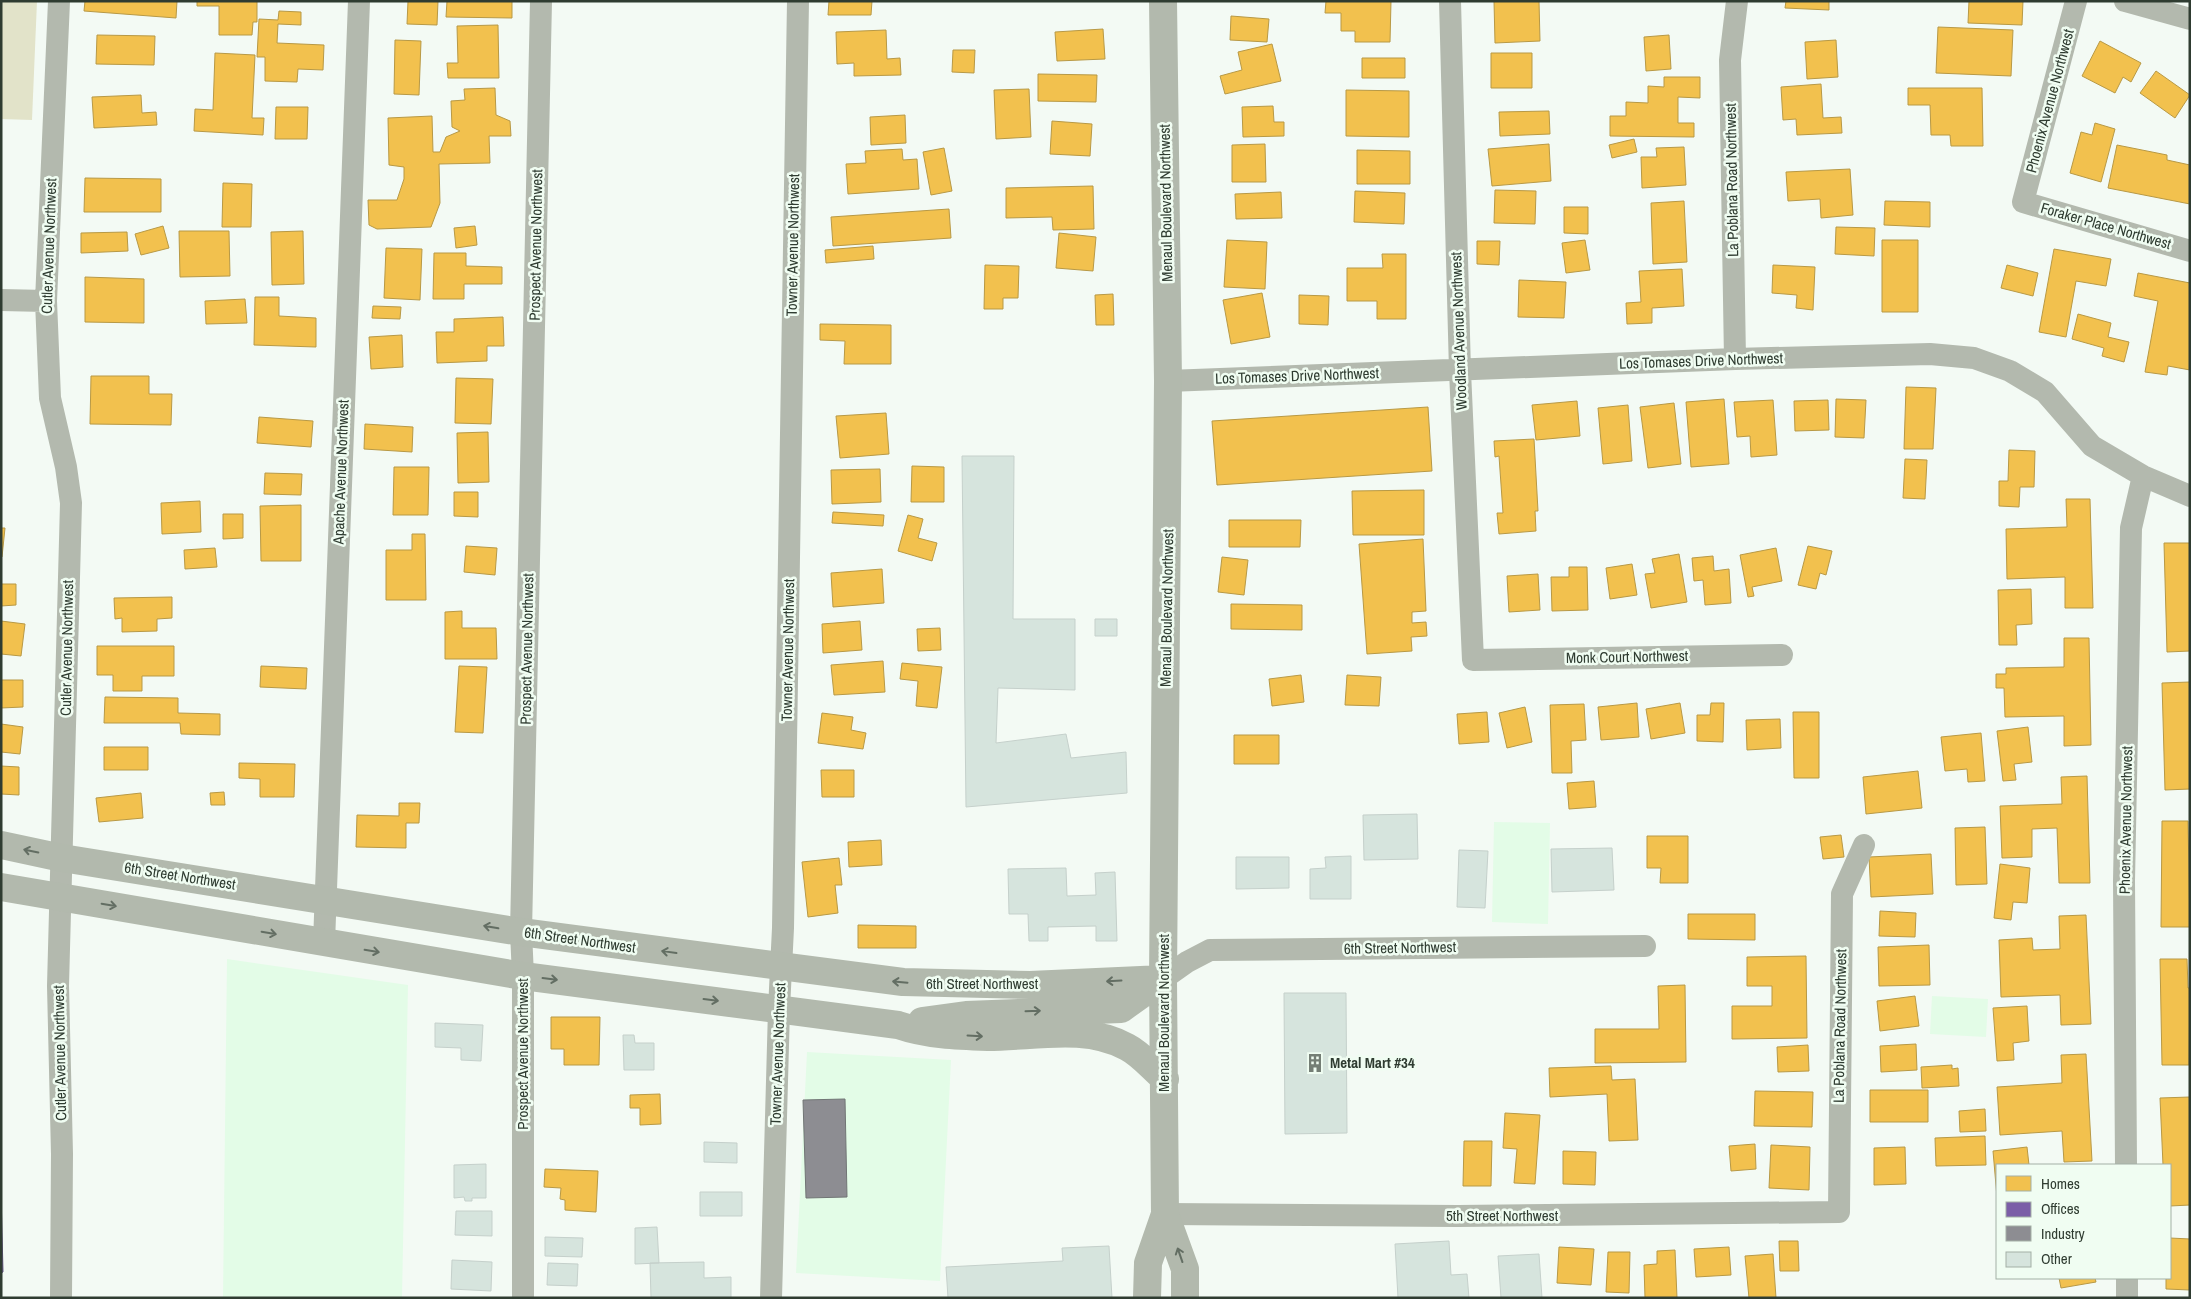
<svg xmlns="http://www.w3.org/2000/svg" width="2191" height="1299" font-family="'Archivo Narrow',sans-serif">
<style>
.built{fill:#e3fce7}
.green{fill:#e2e3c9}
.homes{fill:#f2c14e;stroke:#b89945}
.offices{fill:#7b5ea7;stroke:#645484}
.industry{fill:#8d8d92;stroke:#717575}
.building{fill:#d6e4dd;stroke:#c5d0cb}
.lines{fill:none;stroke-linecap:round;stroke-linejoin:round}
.street{stroke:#b3b9ae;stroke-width:22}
.secondary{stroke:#b2b9ad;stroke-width:28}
.oneway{stroke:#636e63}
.labels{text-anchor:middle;stroke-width:5;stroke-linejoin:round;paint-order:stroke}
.street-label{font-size:15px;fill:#2f3c31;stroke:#f0fdf2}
.poi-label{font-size:15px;font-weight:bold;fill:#2f3c31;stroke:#f0fdf2;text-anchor:start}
</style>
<rect width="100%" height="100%" fill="#f3faf4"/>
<path class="built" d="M1494,822L1550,823L1548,924L1492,922Z
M227,959L408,985L402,1298H223Z
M1932,996L1988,999L1986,1037L1930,1034Z
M807,1052L951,1060L940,1281L796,1273Z"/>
<path class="green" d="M1,1H37L32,120L1,119Z"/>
<path class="homes" d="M85,1H177L176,18L84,11Z
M197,1H257V22H253L252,35H219V6H197Z
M408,1H438L437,25L407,24Z
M447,1H512V18L446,17Z
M829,1H872L871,15H828Z
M1326,1H1391L1390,42H1355V31H1341V13H1325Z
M1494,1H1539L1540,41L1495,43Z
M1786,1H1829V10L1785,8Z
M1969,1H2023L2022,25L1968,23Z
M279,11L301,12V25L278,24L277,43L324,45L323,70L298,69L297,82L265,81V57H257L259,19L278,20Z
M1231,16L1269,19L1267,42L1230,40Z
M498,25L499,78H448L447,63H458L457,26Z
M1938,27L2013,30L2011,76L1936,73Z
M1103,29L1105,59L1057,61L1055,32Z
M886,30L887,59L900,58L901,75L854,76V63L837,64L836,32Z
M97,35L155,36L154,65L96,64Z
M1669,35L1671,69L1646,71L1644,37Z
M395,40L421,41L419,95L394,94Z
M1836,40L1838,77L1807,79L1805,42Z
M2100,41L2141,63L2131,82L2123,77L2115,93L2082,76Z
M1272,44L1281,81L1225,94L1220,76L1242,70L1238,52Z
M953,50H975L974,73L952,72Z
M215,53L255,55L252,118H264L263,135L194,131L195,109L213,110Z
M1491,53H1532V88H1491Z
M1362,58H1405V78H1362Z
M2156,71L2190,95L2175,118L2140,93Z
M1038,74L1097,75L1096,102L1038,101Z
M1664,77H1700V98L1678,97V123H1694V137L1610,136V116H1626V102L1648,103V86L1664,87Z
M1821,84L1823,118L1841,117L1842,133L1797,135L1796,119L1783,120L1781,87Z
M495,88L496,115L510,121L511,136H489L490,163L439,164L440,203L431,227L377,229L369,225L368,200H397L404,179V167L389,165L388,118L432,116L433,152H440L446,137L460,131L452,127L451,101L465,100L464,89Z
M1908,88H1982L1983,146H1951L1950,135H1931L1930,105H1908Z
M1029,89L1031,137L996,139L994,90Z
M1346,90L1409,91V137L1346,136Z
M141,95L142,113L156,112L157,125L94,128L92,97Z
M1273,106L1274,122H1284V136L1243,137L1242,107Z
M276,107H308L307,139H275Z
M1549,111L1550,134L1500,136L1499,112Z
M905,115L906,143L871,145L870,117Z
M1052,121L1092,124L1090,156L1050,154Z
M2095,123L2115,129L2101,182L2070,173L2081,132L2092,135Z
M1634,139L1637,152L1612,158L1609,145Z
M1265,144L1266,182H1232V145Z
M1549,144L1551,181L1492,186L1488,149Z
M2117,145L2167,155V160L2190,165V204L2108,188Z
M1684,147L1686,185L1642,188L1641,157H1657L1656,148Z
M944,148L952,191L931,195L923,152Z
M902,149L903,160L917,159L919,189L848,194L846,164L866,163L865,151Z
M1357,150L1410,151V184H1357Z
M1850,169L1853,215L1821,218L1820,199L1788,201L1786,172Z
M85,178L161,179V212H84Z
M223,183L252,184L251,227H222Z
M1093,186L1094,229L1053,230L1052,217L1006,218V188Z
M1495,190L1536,191L1535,224L1494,223Z
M1355,191L1405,193L1404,224L1354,222Z
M1281,192L1282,218L1236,219L1235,194Z
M1684,201L1687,262L1653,264L1651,203Z
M1885,201L1930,202V227L1884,225Z
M1564,207H1588V234L1564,233Z
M949,209L951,238L833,246L831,217Z
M163,226L169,248L141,255L135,234Z
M475,226L477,245L456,248L454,228Z
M1836,227L1875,228L1874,256L1835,254Z
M179,231H229L230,276L180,277Z
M303,231L304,284L272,285L271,232Z
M127,232L128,251L81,253V233Z
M1059,233L1096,237L1093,271L1056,268Z
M1227,240L1267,242L1265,289L1224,287Z
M1585,240L1590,270L1566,273L1562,243Z
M1882,240H1918V312H1882Z
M1477,241H1500L1499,265L1477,264Z
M873,246L874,259L826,263L825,250Z
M386,248L422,249L420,300L384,298Z
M2054,249L2111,259L2106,286L2076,281L2066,337L2039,332Z
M434,253H466V266L502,267V284H464V299H433Z
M1382,254H1406V319H1377V301H1347V268H1383Z
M985,265L1019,266L1018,298H1003V309H984Z
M1773,265L1815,267L1813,310L1796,308L1797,295L1772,293Z
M2007,265L2038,273L2033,296L2001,288Z
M1682,269L1684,306L1652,308V323L1627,324L1626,303L1641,302L1639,271Z
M2138,273L2190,283V370L2168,366L2167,375L2145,372L2158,301L2134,296Z
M85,277L144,279V323L85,322Z
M1519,280L1566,282L1564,318L1518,317Z
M1262,293L1270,337L1231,344L1223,300Z
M1113,294L1114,325H1096L1095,295Z
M1299,295L1329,296L1328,325L1299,324Z
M255,297H279V316L316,318V347L254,345Z
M245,299L247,323L206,324L205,301Z
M373,306L401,307L400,319L372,318Z
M2078,314L2111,323L2108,337L2129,342L2124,362L2102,356L2104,348L2072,339Z
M503,317L504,346H487V361L437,363L436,332H454V319Z
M820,324L891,325V364H844L845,341L820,340Z
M402,335L403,367L371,369L369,337Z
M91,376H149V394H172L171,425L90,424Z
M456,378L493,379L491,424L455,423Z
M1906,387L1936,388L1933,449H1904Z
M1724,399L1729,464L1691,467L1686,402Z
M1836,399L1866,400L1864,438L1835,437Z
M1773,400L1777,455L1751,457L1750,436L1737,437L1734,402Z
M1828,400L1829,430L1795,431L1794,401Z
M1577,401L1580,436L1536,440L1532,405Z
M1674,403L1681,464L1648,468L1640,407Z
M1628,405L1632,461L1603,464L1598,408Z
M1428,407L1432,471L1217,485L1212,421Z
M886,413L889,454L840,458L836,416Z
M259,417L313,421L311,447L257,443Z
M365,424L413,427L412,452L364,449Z
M488,432L489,482L458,483L457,433Z
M1534,439L1538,511H1535L1536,531L1499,534L1497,513H1503L1499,456L1495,457L1494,441Z
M2009,450L2035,451L2034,487H2020L2019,507L1999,506V481H2008Z
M1905,459L1927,460L1925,499L1903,498Z
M912,466L944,467V502H911Z
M394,467H429L428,515H393Z
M880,469L881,502L832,504L831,470Z
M265,473L302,474L301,495L264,494Z
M1424,490V535H1353L1352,491Z
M454,492H478V517L454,516Z
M2066,499H2090L2093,608H2065V577L2007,579L2006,529L2067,527Z
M200,501L201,532L162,534L161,503Z
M301,505V561H261L260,506Z
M833,512L884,515L883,526L832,523Z
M223,514H243V538L223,539Z
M908,515L923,519L918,538L937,543L932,561L898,551Z
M1229,520H1301L1300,547H1229Z
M1,528H5L2,557H1Z
M412,534H425L426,600H386V550H412Z
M1423,539L1426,611L1412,612V623L1426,622L1427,636L1411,637L1412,651L1367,654L1359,544Z
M2164,543H2190V651L2167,652Z
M466,546L497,548L495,575L464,572Z
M1808,546L1832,551L1826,575L1820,573L1816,589L1798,585Z
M215,548L217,567L185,569L184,550Z
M1776,548L1782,581L1752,587L1754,596L1748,597L1740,555Z
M1679,554L1687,602L1651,608L1645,574L1655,573L1652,559Z
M1713,556L1714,571L1729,569L1731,603L1705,605L1703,580L1694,581L1692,558Z
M1222,557L1248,560L1244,595L1218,592Z
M1632,564L1637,595L1610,599L1606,568Z
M1569,567H1587L1588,610L1552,611L1551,577H1569Z
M882,569L884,603L833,607L831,573Z
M1538,574L1540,610L1509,612L1507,576Z
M1,584H16V605L1,606Z
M2031,589L2032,624L2016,625L2017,645H1999L1998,590Z
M172,597V618L157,619V631L122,632V618L115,619L114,598Z
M1231,604L1302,605V630L1231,629Z
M462,611V628H496L497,659H445V612Z
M1,621L25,624L21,656L1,654Z
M860,621L862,650L823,653L822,624Z
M940,628L941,650L918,651L917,629Z
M2064,638H2089L2091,745L2064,746V716L2005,717L2004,688H1996V674H2006V668L2064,667Z
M97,646H174V676H142V691H113V675H97Z
M883,661L885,692L834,695L831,665Z
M902,663L942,667L937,708L916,706L918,681L900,679Z
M261,666L307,668L306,689L260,687Z
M459,666L487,667L483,733L455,732Z
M1301,675L1304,702L1272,706L1269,679Z
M1347,675L1381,677L1379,706L1345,705Z
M1,680H23V707L1,708Z
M2190,682V789L2165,790L2162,683Z
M105,697L178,698V713L220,714V735L181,734L180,723H104Z
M1637,703L1639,737L1601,740L1598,707Z
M1680,703L1685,733L1651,739L1646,709Z
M1711,703H1724L1723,742L1697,741V715H1710Z
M1584,704L1586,740L1571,741L1572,773H1552L1550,705Z
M1525,707L1532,742L1507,748L1499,713Z
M1487,712L1489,742L1459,744L1457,714Z
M1793,712H1819V778H1794Z
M822,713L853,717L851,730L866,733L863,749L818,743Z
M1780,719L1781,748L1747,750L1746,720Z
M1,724L23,727L20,754L1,752Z
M2028,727L2032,762L2014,764L2016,780L2003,781L1997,731Z
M1981,733L1985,781L1968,782L1967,769L1945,771L1941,737Z
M1234,735H1279V764H1234Z
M104,747H148V770H104Z
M239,763L295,764L294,797H260V779L239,778Z
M1,766L19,767V795L1,794Z
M821,770H854V797H822Z
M1918,771L1922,808L1866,814L1863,777Z
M2087,776L2090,883H2059L2057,828L2032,829V857L2002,858L2000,806L2062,804L2061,777Z
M1594,781L1596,807L1569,809L1567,783Z
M224,792L225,805H211L210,793Z
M141,793L143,818L99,822L96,798Z
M399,803H420L419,823H406V848L356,847L357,815L399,816Z
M2162,821H2188L2190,927H2161Z
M1985,827L1987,884L1956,885L1955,828Z
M1841,835L1844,857L1823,859L1820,837Z
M1647,836H1688V883H1660L1661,868H1647Z
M881,840L882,865L849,867L848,842Z
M1931,854L1933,894L1871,897L1869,857Z
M839,858L842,885H835L838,913L808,917L802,862Z
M2000,864L2030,868L2027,903L2013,902L2011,920L1994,918Z
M1880,911L1916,913L1915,937L1879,936Z
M1688,914H1755V940L1688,939Z
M2086,915L2091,1024L2061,1025L2060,995L2001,997L1999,940L2032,938L2033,950L2060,949L2059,916Z
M858,925L916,926V948H858Z
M1929,945L1930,985L1879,986L1878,947Z
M1806,956L1807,1038L1732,1039V1006H1772V986H1747V957Z
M2160,959H2187L2188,988H2190L2189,1065H2162Z
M1685,985L1686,1062L1595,1063V1029H1659L1658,986Z
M1915,996L1919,1026L1880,1031L1877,1001Z
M2027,1006L2029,1041L2013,1043L2014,1060L1997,1061L1993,1008Z
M551,1017H600L599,1065H564V1049H551Z
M1916,1044L1917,1070L1881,1072L1880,1046Z
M1808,1045L1809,1071L1778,1072L1777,1047Z
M2086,1054L2092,1161L2064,1162L2062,1131L2000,1135L1997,1087L2062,1083L2061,1055Z
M1952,1065V1069L1958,1068L1959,1086L1922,1088L1921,1067Z
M1611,1066L1612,1080L1635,1079L1638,1140L1609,1141L1607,1094L1550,1097L1549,1068Z
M1870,1090H1928V1122H1870Z
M1755,1091L1813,1092L1812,1127L1754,1126Z
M660,1094L661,1124L640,1125V1108H630V1095Z
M2190,1097V1205L2170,1206V1165H2163L2160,1098Z
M1985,1109L1986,1131L1960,1132L1959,1111Z
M1505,1113L1540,1115L1535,1184L1514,1183L1517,1149L1503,1148Z
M1985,1136L1986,1165L1936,1166L1935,1138Z
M1464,1141H1492L1491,1186H1463Z
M1755,1144L1756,1169L1731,1171L1729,1146Z
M1771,1145L1810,1147L1809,1190L1769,1188Z
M1905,1147L1906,1184L1874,1185V1148Z
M2027,1147L2029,1165H1997V1197L1993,1151Z
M1563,1151L1596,1152L1595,1185L1563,1184Z
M545,1169L598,1171L596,1212L565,1210V1200L560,1199L561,1188L544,1187Z
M2170,1238L2190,1239V1290L2166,1289V1278H2170Z
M1779,1241H1798L1799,1271H1780Z
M1559,1247L1594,1249L1591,1285L1557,1283Z
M1729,1247L1731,1275L1696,1277L1694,1249Z
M1675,1250L1677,1298H1645L1644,1265L1657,1264V1251Z
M1608,1252H1630L1629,1293L1606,1292Z
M1773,1254L1776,1298H1749L1745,1256Z
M2059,1278H2095L2096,1282L2061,1288Z"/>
<path class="offices" d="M1,1193L3,1272L1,1273Z"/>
<path class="industry" d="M845,1099L847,1197L806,1198L803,1100Z"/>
<path class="building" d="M962,456H1014L1013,619H1075V690L998,688L996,743L1066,734L1071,758L1126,752L1127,793L966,807Z
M1095,619H1117V636H1095Z
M1417,814L1418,859L1364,860L1363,815Z
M1612,848L1614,890L1552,892L1551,849Z
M1459,850L1488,851L1485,908L1457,907Z
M1351,856V899H1310V869L1326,868L1325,857Z
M1236,857H1289V888L1236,889Z
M1066,868L1067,896L1096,895L1095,873L1115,872L1117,941H1096V926L1048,927V941H1029L1028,914H1009L1008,869Z
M1284,993H1346L1347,1133L1285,1134Z
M435,1023L483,1025L481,1061L461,1060V1048L435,1047Z
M623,1035H634L635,1043H654V1070H624Z
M704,1142L737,1143V1163L704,1162Z
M486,1164V1198H472V1201H465L464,1197L454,1198V1165Z
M700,1192H742V1216H700Z
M456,1211H492V1236L455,1235Z
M657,1227L659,1263L635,1264V1228Z
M545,1237L583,1238L582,1257L545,1256Z
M1449,1241L1451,1275L1467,1274L1469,1298H1398L1395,1244Z
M1109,1246L1112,1298H948L946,1267L1063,1261L1062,1248Z
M1539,1254L1542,1298H1501L1498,1256Z
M452,1260L492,1262L491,1291L451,1289Z
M704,1262V1278L731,1277V1298H651L650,1263Z
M548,1263L578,1264L577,1286L547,1285Z"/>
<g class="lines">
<path class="street" d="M59,1L46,301L50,398L66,467L71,503L58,986L62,1154L61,1298
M1450,1L1460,371L1473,660L1782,655
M2076,1L2023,202L2190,251
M2125,1L2190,19
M1,300L46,301
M1735,359L1730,60L1737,1
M1168,381L1735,359L1930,354L1974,358L2010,371L2045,392L2092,446L2143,476L2190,496
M324,943L359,1
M1163,979L1187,962L1210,950L1645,946
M2126,1165L2124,881L2131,528L2143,476
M1165,1214L1458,1216L1839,1212L1842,894L1864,845
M2127,1278V1298
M523,1298V976L521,932L541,1
M771,1298L779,1009L783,928L798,1"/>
<path class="secondary" d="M1163,1L1168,381L1163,979L1165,1214L1185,1269V1298
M1,845L62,858L521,932L903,982L1030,985L1163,979
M1,887L523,976L898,1025C927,1035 957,1036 988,1037C1034,1037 1085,1024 1127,1047C1141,1054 1153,1069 1165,1079
M922,1021L966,1015L1121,1009L1163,979
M1147,1298L1148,1263L1165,1214"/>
</g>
<defs><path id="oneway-shaft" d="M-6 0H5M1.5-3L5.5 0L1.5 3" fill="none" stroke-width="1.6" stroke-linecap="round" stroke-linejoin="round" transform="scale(1.25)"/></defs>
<g class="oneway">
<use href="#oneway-shaft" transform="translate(31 851) rotate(-168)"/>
<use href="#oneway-shaft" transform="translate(109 905) rotate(10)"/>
<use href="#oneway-shaft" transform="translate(491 927) rotate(-170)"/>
<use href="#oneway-shaft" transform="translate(269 933) rotate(10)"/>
<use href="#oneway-shaft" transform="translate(372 951) rotate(9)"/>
<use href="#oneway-shaft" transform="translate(669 952) rotate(-172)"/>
<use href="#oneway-shaft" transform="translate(550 979) rotate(7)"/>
<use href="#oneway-shaft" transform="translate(1114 981) rotate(177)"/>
<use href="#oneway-shaft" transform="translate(900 982) rotate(-175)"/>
<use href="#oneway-shaft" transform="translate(711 1000) rotate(7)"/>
<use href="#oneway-shaft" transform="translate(1033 1011) rotate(-2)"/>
<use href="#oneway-shaft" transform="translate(975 1036) rotate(3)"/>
<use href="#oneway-shaft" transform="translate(1180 1255) rotate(-109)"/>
</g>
<defs>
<g id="building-bare" transform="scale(1.5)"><path d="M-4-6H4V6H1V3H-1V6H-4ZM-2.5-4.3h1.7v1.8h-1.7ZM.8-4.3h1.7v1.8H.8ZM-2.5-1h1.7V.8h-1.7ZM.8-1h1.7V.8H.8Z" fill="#747e75" stroke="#f0fdf2" stroke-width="2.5" paint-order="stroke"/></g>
</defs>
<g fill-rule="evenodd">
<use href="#building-bare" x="1315" y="1063"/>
</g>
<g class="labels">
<g class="street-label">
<text transform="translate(2050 101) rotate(-75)" y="5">Phoenix Avenue Northwest</text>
<text transform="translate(1732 180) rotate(-91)" y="5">La Poblana Road Northwest</text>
<text transform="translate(1166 203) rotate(-91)" y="5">Menaul Boulevard Northwest</text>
<text transform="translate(2106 226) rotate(16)" y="5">Foraker Place Northwest</text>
<text transform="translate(536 245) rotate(-89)" y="5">Prospect Avenue Northwest</text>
<text transform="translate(793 245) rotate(-89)" y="5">Towner Avenue Northwest</text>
<text transform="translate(49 246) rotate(-88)" y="5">Cutler Avenue Northwest</text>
<text transform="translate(1459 331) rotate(-92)" y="5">Woodland Avenue Northwest</text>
<text transform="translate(1701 361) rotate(-2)" y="5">Los Tomases Drive Northwest</text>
<text transform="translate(1297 376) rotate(-2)" y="5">Los Tomases Drive Northwest</text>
<text transform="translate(341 472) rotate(-88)" y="5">Apache Avenue Northwest</text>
<text transform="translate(1167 608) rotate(-89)" y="5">Menaul Boulevard Northwest</text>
<text transform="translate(67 648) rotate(-89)" y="5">Cutler Avenue Northwest</text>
<text transform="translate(527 649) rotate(-89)" y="5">Prospect Avenue Northwest</text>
<text transform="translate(788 650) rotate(-89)" y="5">Towner Avenue Northwest</text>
<text transform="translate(1627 657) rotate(-1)" y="5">Monk Court Northwest</text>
<text transform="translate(2126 820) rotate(-89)" y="5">Phoenix Avenue Northwest</text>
<text transform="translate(180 876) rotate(9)" y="5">6th Street Northwest</text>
<text transform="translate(580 940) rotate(8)" y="5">6th Street Northwest</text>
<text transform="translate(1400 948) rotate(-1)" y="5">6th Street Northwest</text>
<text x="982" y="989">6th Street Northwest</text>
<text transform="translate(1164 1013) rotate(-90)" y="5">Menaul Boulevard Northwest</text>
<text transform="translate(1840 1026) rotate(-89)" y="5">La Poblana Road Northwest</text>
<text transform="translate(60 1053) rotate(-91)" y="5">Cutler Avenue Northwest</text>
<text transform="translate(523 1054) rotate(-90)" y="5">Prospect Avenue Northwest</text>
<text transform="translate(778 1054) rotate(-88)" y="5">Towner Avenue Northwest</text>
<text x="1502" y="1221">5th Street Northwest</text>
</g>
<g class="poi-label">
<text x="1330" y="1068">Metal Mart #34</text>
</g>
</g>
<rect width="2191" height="1299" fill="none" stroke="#2f3c31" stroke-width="5"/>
<rect x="1996" y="1164" width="175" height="115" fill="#f0fdf2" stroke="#a3b0a5"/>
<rect x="2006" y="1176" width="25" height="15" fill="#f2c14e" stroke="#a3b0a5"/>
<text x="2041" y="1189" font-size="15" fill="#2f3c31">Homes</text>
<rect x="2006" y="1202" width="25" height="15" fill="#7b5ea7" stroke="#a3b0a5"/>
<text x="2041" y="1214" font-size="15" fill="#2f3c31">Offices</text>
<rect x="2006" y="1226" width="25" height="15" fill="#8d8d92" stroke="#a3b0a5"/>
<text x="2041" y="1239" font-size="15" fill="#2f3c31">Industry</text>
<rect x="2006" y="1252" width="25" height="15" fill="#d6e4dd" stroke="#a3b0a5"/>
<text x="2041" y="1264" font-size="15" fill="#2f3c31">Other</text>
</svg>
